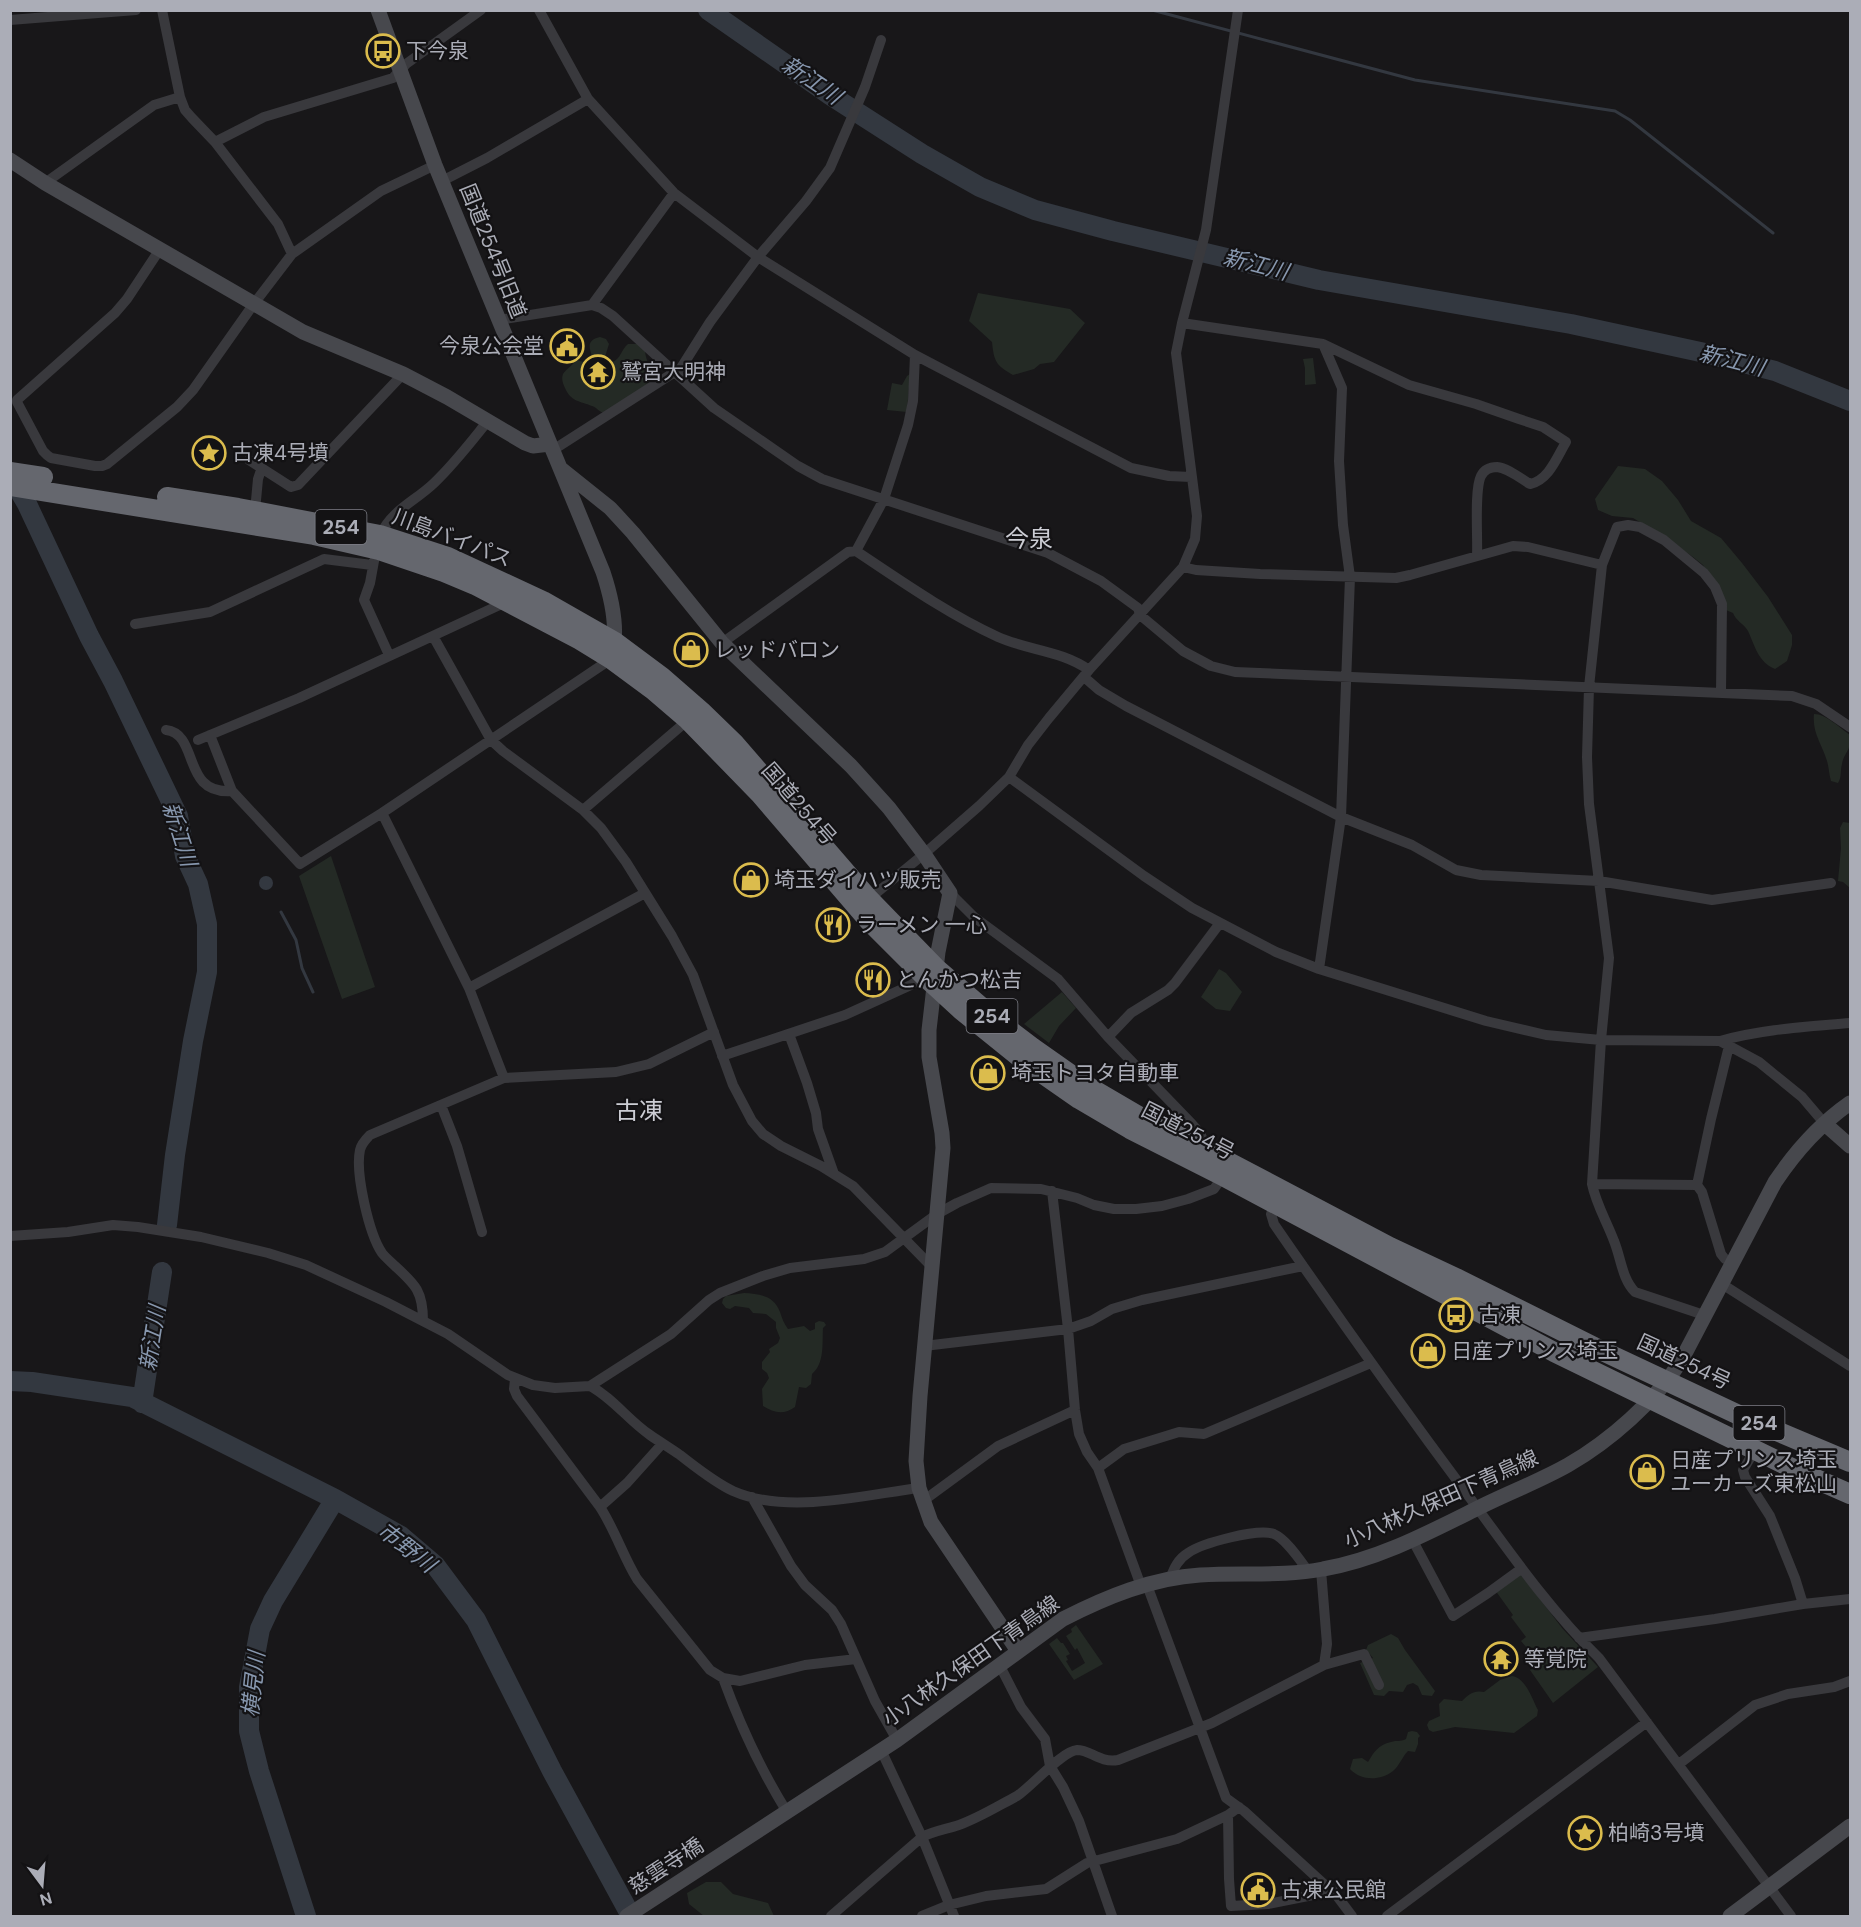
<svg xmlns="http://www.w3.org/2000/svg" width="1861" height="1927" font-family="'DM Sans','Noto Sans JP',sans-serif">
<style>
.green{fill:#242a25}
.water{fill:#333840}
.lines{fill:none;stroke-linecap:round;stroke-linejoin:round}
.stream{stroke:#333840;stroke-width:3}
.river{stroke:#333840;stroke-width:20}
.street{stroke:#39393d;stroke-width:10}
.secondary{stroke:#47484d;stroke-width:15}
.highway{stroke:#65676e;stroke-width:20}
.labels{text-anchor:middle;stroke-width:4.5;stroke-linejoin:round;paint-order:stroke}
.shield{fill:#131214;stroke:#7d7e86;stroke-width:1.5}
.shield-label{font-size:20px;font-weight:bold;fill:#abadb7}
.poi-label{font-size:21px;fill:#abadb7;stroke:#131214;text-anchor:start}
.street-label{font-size:21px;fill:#abadb7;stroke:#131214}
.water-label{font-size:22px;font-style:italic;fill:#8797ae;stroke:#131214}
.quarter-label{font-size:24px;fill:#cccdd4;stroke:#131214}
</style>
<rect width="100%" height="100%" fill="#181719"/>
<path class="green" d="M978,293L1070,309L1085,323L1054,362L1040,364L1034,369L1013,375C996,365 994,362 992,342L969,321Z
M600,337L606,339L609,344L605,357L613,362C621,358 621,350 628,344H637L645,351C646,364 655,371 649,384L605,413C598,412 598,408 592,406C580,401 571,402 565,388C563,384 561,379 563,374C566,369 573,365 577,360L583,362L593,359C589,348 586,340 600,337Z
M1313,358L1316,384L1305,385V368L1303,359Z
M910,374L907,412L887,410L892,383L902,385L907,376Z
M1618,466L1645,469L1662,481L1678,500L1691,521L1721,538L1742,563L1768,597L1792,635V645L1787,661L1775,669C1758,662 1755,646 1748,631C1744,624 1736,621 1733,613L1726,610L1703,565L1693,557L1662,535L1633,518L1612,516L1598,510L1595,499Z
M1814,714C1826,714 1840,728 1850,735C1851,753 1845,750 1842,764C1840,771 1842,777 1838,783L1831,781C1829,774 1829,768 1827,761C1822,744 1812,733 1814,714Z
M1843,822L1850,823V888L1843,882L1838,881L1841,848L1840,828Z
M331,856L375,987L342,999L299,876Z
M1219,969L1226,973L1242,992L1230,1011L1216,1009L1201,997Z
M1062,992L1076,1008L1059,1026L1049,1043L1024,1024Z
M744,1293C759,1294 774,1295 780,1312C782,1318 784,1324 788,1329L804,1326L810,1331L815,1329V1323L819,1321L824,1322L826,1325L823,1328C822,1343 825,1363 812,1374L811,1384L806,1388L799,1387L795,1407C784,1415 774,1413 763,1406L762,1389L769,1378L767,1373L762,1369V1362L770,1352L769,1349L778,1343L780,1338L776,1328V1322L766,1314L753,1313L749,1308L735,1306L730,1309L726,1308L722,1303L723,1299L726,1296Z
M1521,1574L1562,1628L1598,1667L1553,1703L1530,1670L1542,1660L1536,1652L1532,1654L1521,1641L1526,1637L1511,1617L1513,1615L1495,1590Z
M1076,1625L1103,1664L1074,1680L1049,1644L1057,1638L1061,1643H1063L1070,1654L1066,1656L1068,1660L1066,1661L1072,1671L1085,1663L1077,1648L1075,1650L1066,1636L1072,1632L1071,1629Z
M1391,1634L1398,1638L1405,1650L1435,1691L1432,1696L1422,1695L1418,1686L1413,1683L1407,1685L1403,1692L1389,1691L1384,1696L1374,1695L1360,1663L1373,1658L1366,1650L1368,1645Z
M1512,1676C1526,1678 1532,1699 1538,1710L1537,1716L1514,1733L1455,1727L1433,1732L1429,1730L1427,1725L1429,1721L1440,1716L1439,1704L1444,1699L1462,1701C1469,1694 1474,1690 1484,1692L1500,1680Z
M1412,1731L1417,1732L1420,1736L1418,1738V1744L1415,1752L1408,1751C1402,1757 1400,1765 1393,1771C1380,1781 1361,1781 1350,1769L1353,1759L1362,1758L1368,1762C1374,1752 1378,1745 1391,1742C1397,1740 1400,1742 1406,1739L1408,1732Z
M706,1882H721L733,1894L768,1903L774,1916H704L689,1904L687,1893Z"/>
<path class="water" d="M259 883a7 7 0 1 1 14 0a7 7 0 1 1-14 0Z"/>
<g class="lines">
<path class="stream" d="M1152,10L1415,80L1615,111L1630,120L1773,233
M281,912L296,940L302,968L313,992"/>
<path class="river" d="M708,10L830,95L922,154L980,187L1035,210L1113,231L1319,280L1571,324L1705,353L1775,371L1850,401
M10,475L27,504L89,636L113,681L178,816L185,856L198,884L207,924V972L193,1041L175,1155L167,1225
M10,1381L32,1382L132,1397L335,1499L401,1536L435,1565L476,1620L552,1771L631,1916
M142,1403L162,1272
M306,1916L259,1771L249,1731V1687L260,1629L273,1601L335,1499"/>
<path class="street" d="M162,10L180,97L185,110L192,118L215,142L278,224L292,254
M539,10L588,99L674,193L758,257L915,355L1131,468L1169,476L1191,477
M10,20L136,10
M215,142L264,117L393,78L406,64L481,10
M442,181L487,158L588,99
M45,183L154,105L180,97
M160,249L127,299L115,313L17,400V402L43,451L47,455L51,458L95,466H102L107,464L177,407L193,390L253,305L292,254L381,191L435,165
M592,305L674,193
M499,320L592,305L601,308L613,316L714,408L798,466L822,479L837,484L1048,553L1101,581L1138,608L1140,615L1183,651L1211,666L1235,672L1792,696L1816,704L1850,727
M1182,323L1323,344L1342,388L1339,461L1343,525L1350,577L1341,817L1319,969
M1323,344L1409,385L1476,404L1519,419L1543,427L1566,442C1557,457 1549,480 1530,484C1520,478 1508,468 1497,467C1490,467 1484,470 1481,476C1474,490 1478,537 1477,555
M553,450L681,368L710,322L758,257L806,201L830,168L865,87L881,40
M249,460L291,487L298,485L403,374
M255,511L258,479L261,470
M380,535C393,509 414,502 434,483C454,464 470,443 487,422
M856,551C901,581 948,614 998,637C1027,650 1063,651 1089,670
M374,561L370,583L364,600L389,655
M1183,567L1196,570L1260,574L1396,578L1410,575L1513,546L1528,547L1602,565
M135,624L210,612L324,559L372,565
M433,636L491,740L503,751L583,810L601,828L626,862L672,936L693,975L733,1085L752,1121L763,1134L781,1146L821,1166L853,1186L932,1267
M722,643L848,552L856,551L884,499L908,425L913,401L915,355
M1084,677L1099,690L1126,706L1341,817L1412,845L1456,870L1481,875L1599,881L1712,900L1831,883
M166,730C200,734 181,795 232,791
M210,735L232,791L300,864L382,813L611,659
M198,740L299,698L506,602
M1009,777L1144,876L1192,908L1276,952L1319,969L1486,1021L1546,1035L1601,1040L1720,1041L1759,1062L1802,1097L1825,1124
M583,810L688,720
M382,813L469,988L504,1078
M950,893L974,917L1058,979L1108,1037L1192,1124L1200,1133L1207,1150
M869,899L924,854L979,806L1009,777L1028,745L1049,718L1089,670L1183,567L1195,539L1197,516L1176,353L1182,323L1206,230L1238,10
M469,988L645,893
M789,1034L807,1083L816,1113L818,1129L834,1174
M1108,1037L1131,1013L1168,990L1175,983L1220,923
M1720,1041C1763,1029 1806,1027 1850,1023
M722,1056L845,1015L911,985L924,976
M441,1105L457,1146L482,1232
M1592,1184L1697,1185L1702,1192L1721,1254L1725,1259L1732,1262
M1697,1185L1711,1119L1729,1046
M1052,1191L1068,1329L1075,1410L1079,1434L1087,1452L1098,1468L1141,1586
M1275,1204L1271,1214L1274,1224C1338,1317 1403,1408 1470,1498C1511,1554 1550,1610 1599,1658L1791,1916
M10,1236L68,1232L113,1225L138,1227L201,1237L268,1253L306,1265L386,1302L448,1334L508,1375L533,1385L555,1388L590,1386L671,1334L709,1300L720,1293L763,1276L790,1268L864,1259L885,1252L937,1214L957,1203L991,1188L1041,1189L1077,1198L1094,1205L1114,1209H1136L1162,1206L1188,1199L1214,1189L1223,1176
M1722,1284L1850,1366
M1704,1315L1635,1292C1622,1279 1621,1258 1614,1241C1607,1222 1596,1204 1592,1184L1601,1040L1609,958L1589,804L1587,757L1589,687L1602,565L1617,527L1628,525L1640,527L1664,540L1704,573L1715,587L1722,604L1721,692
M423,1321C423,1292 416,1285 395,1266C391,1262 386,1258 382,1253C369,1234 355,1173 360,1150C361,1145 366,1139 370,1135L504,1078L616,1072L649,1064L714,1032
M924,1346L1068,1329L1091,1321L1112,1309L1142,1300L1303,1266
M515,1379L514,1389L517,1396L600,1507C615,1530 623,1556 637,1579L710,1670L723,1678L740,1681L805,1665L856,1659
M590,1386C613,1398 628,1420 650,1435C660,1442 670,1448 680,1455C697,1468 714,1482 733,1491C787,1515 863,1495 919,1488
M1755,1450L1743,1470L1745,1477L1770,1516L1795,1578L1803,1604
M1098,1468L1124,1449L1179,1432L1204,1434L1371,1363
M752,1497L791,1566L805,1585L832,1610L841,1624L875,1701L897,1740
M923,1501L998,1446L1075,1410
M600,1507L627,1483L662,1444
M1412,1539L1453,1616L1488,1593L1521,1569
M1321,1570L1327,1644L1324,1665
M1170,1579C1174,1568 1178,1559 1188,1553C1202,1543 1258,1528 1274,1534C1286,1539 1300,1560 1308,1571
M1147,1585L1226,1798L1244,1811L1337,1896L1352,1916
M1579,1638L1715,1619L1803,1604L1850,1599
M999,1664L1021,1707L1045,1739L1050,1766L1063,1787L1079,1821L1112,1916
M723,1678C740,1725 761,1770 787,1812
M881,1750L922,1837L954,1916
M1679,1764L1755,1705L1788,1694L1834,1687L1850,1681
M1228,1815L1229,1879L1231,1906L1268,1904L1333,1891
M831,1916L922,1837C934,1831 947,1829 959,1825C979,1818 998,1806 1017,1796C1030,1788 1062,1751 1077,1750C1091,1750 1099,1763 1118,1760L1212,1723L1324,1665L1360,1655L1364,1654L1379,1685
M922,1916L949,1905L986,1896L1046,1889L1087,1863L1177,1839L1228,1815L1239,1807
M1387,1916L1647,1722"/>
<path class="secondary" d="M378,10L435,165L603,572C611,596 618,624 613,650
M10,160L45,183L303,332L403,374L447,397L525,443L533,446L550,444
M560,468L610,508L633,533L722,643L851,766L889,808L924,854L950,893L938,952L929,1030V1057L942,1133L943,1148L920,1396L916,1461L919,1488L931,1522L1018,1651
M1825,1124L1850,1146
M627,1916L897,1740L1063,1619C1106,1597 1152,1578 1200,1575C1241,1572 1282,1577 1323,1569C1376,1560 1426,1534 1474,1510C1505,1494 1538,1482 1568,1465C1610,1441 1655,1401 1681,1361L1775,1182C1795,1152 1820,1124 1850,1103
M1730,1916L1850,1826"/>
<path class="highway" d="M10,472L43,477
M10,486L314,535L379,550L444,572L475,585L580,640L611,659L653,690L688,720L760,794L869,921L924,976L961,1010L1023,1060L1079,1099L1130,1129L1223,1176L1554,1352L1800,1472L1850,1494
M167,497L238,508L380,535L448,557L543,601L585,625L615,642L662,677L701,711L735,744L869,899L936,968L1000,1023L1033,1048L1087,1086L1140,1117L1181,1137L1390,1247L1456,1278L1594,1347L1741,1416L1850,1462"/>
</g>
<defs>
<g id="bus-ring" transform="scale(1.725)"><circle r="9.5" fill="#131214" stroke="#dbbc4d" stroke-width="1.5"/><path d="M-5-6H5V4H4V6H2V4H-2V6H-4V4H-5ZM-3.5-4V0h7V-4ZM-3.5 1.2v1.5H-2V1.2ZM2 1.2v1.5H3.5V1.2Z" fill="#dbbc4d"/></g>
<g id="civic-ring" transform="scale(1.725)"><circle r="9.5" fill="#131214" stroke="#dbbc4d" stroke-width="1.5"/><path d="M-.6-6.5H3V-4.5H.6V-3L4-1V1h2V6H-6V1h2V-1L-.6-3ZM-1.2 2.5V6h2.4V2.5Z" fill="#dbbc4d"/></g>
<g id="temple-ring" transform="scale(1.725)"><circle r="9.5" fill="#131214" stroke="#dbbc4d" stroke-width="1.5"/><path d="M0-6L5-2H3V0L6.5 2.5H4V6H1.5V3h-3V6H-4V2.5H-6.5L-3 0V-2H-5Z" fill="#dbbc4d"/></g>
<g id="sight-ring" transform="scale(1.725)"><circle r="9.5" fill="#131214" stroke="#dbbc4d" stroke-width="1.5"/><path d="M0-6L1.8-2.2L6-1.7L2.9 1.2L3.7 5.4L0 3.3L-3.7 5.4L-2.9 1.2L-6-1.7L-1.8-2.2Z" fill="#dbbc4d"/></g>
<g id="shop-ring" transform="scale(1.725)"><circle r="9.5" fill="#131214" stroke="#dbbc4d" stroke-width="1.5"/><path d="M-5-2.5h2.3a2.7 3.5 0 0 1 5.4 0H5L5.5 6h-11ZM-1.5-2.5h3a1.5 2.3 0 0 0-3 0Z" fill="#dbbc4d"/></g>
<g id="restaurant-ring" transform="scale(1.725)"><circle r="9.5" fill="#131214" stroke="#dbbc4d" stroke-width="1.5"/><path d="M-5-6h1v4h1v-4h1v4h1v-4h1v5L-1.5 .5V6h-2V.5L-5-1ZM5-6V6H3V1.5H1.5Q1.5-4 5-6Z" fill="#dbbc4d"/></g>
</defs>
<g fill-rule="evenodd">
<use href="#bus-ring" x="383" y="51"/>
<use href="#civic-ring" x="567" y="346"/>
<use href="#temple-ring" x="598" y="372"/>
<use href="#sight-ring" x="209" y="453"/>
<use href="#shop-ring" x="691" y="650"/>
<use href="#shop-ring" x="751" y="880"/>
<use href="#restaurant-ring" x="833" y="925"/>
<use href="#restaurant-ring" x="873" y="980"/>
<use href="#shop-ring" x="988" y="1073"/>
<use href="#bus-ring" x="1456" y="1315"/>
<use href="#shop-ring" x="1428" y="1351"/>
<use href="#shop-ring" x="1647" y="1472"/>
<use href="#temple-ring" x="1501" y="1659"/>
<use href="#sight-ring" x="1585" y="1833"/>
<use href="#civic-ring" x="1258" y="1890"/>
</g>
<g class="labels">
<g class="shield">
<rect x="315.5" y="510" width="51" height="34" rx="4.5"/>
<rect x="966.5" y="999" width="51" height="34" rx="4.5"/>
<rect x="1733.5" y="1406" width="51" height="34" rx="4.5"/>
</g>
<g class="shield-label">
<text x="341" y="534">254</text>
<text x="992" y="1023">254</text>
<text x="1759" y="1430">254</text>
</g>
<g class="poi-label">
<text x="406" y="58">下今泉</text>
<text x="544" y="353" text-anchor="end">今泉公会堂</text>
<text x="621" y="379">鷲宮大明神</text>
<text x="232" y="460">古凍4号墳</text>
<text x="714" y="657">レッドバロン</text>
<text x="774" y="887">埼玉ダイハツ販売</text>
<text x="856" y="932">ラーメン 一心</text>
<text x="896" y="987">とんかつ松吉</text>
<text x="1011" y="1080">埼玉トヨタ自動車</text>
<text x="1479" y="1322">古凍</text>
<text x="1451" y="1358">日産プリンス埼玉</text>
<text x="1670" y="1467">日産プリンス埼玉<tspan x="1670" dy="24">ユーカーズ東松山</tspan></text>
<text x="1524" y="1666">等覚院</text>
<text x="1608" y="1840">柏崎3号墳</text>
<text x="1281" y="1897">古凍公民館</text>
</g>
<g class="street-label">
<text transform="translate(493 251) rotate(68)" y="7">国道254号旧道</text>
<text transform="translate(452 538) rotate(21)" y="7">川島バイパス</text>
<text transform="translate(799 804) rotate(49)" y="7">国道254号</text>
<text transform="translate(1188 1131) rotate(27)" y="7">国道254号</text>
<text transform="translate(1684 1362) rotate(25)" y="7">国道254号</text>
<text transform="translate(1441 1499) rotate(-24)" y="7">小八林久保田下青鳥線</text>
<text transform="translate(971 1661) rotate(-35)" y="7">小八林久保田下青鳥線</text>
<text transform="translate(666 1866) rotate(-33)" y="7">慈雲寺橋</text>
</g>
<g class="water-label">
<text transform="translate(812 80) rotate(34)" y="8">新江川</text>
<text transform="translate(1256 264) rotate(14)" y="8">新江川</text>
<text transform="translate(1732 360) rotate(14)" y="8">新江川</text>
<text transform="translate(180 834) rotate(72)" y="8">新江川</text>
<text transform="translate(152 1338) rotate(-81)" y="8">新江川</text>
<text transform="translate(407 1547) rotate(38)" y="8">市野川</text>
<text transform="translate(253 1684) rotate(-84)" y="8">横見川</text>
</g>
<g class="quarter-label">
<text x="1029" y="547">今泉</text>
<text x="639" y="1119">古凍</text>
</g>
</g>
<rect width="1861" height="1927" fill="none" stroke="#abadb7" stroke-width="24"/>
<g transform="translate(42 1885) rotate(164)" stroke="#131214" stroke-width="4.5" paint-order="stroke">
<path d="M0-4.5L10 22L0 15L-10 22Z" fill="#abadb7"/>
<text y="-9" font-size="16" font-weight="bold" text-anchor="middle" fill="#abadb7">N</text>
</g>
</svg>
